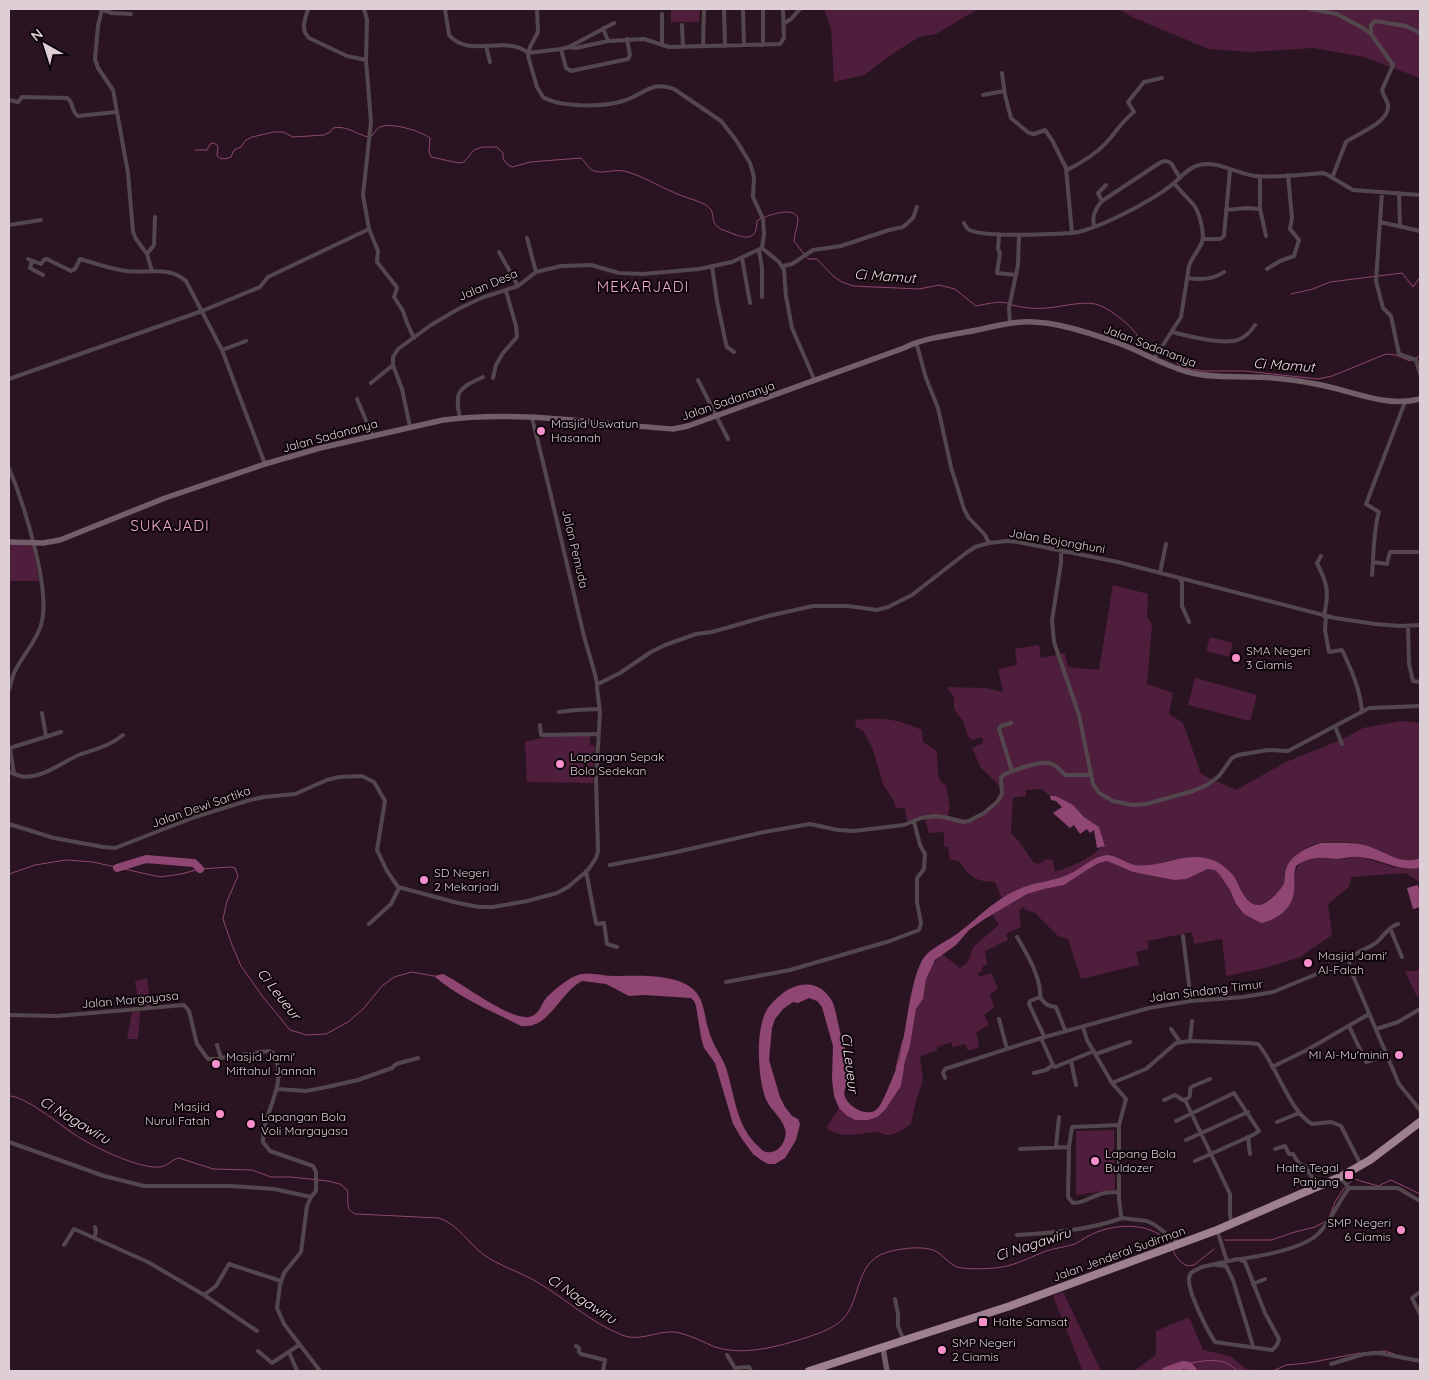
<svg xmlns="http://www.w3.org/2000/svg" width="1429" height="1380" font-family="Quicksand,sans-serif">
<style>
.green{fill:#4f1e3c;fill-rule:evenodd}
.water{fill:#8f4672}
.lines{fill:none;stroke-linecap:round;stroke-linejoin:round}
.stream{stroke:#8f4672;stroke-width:1}
.river{stroke:#8f4672;stroke-width:8}
.street{stroke:#53474d;stroke-width:4}
.secondary{stroke:#715e68;stroke-width:5.5}
.highway{stroke:#9e8090;stroke-width:8}
.poi-dot{fill:#f890cc;stroke:#0d0509;stroke-width:2}
.labels{text-anchor:middle;stroke-width:4;stroke-linejoin:round;paint-order:stroke}
.street-label{font-size:12px;fill:#deced6;stroke:#0d0509}
.poi-label{font-size:12px;fill:#deced6;stroke:#0d0509;text-anchor:start}
.water-label{font-size:14px;font-style:italic;fill:#f3dde8;stroke:#0d0509}
.quarter-label{font-size:15px;letter-spacing:1px;fill:#f2a9d2;stroke:#0d0509}
</style>
<rect width="100%" height="100%" fill="#2b1422"/>
<path class="green" d="M671,9H700L699,22H671Z
M824,9H978L936,34L919,37L897,51L864,75L834,82L831,28Z
M1118,9H1420V78L1364,57L1313,48L1250,52L1209,49L1134,18Z
M9,544L33,546L39,581H9Z
M1113,585L1148,594L1147,617L1152,624L1147,684L1173,693L1169,714L1183,723L1201,774L1236,790L1286,762L1343,739L1363,728L1402,721L1420,723V858C1401,865 1384,851 1366,846C1350,841 1325,840 1309,846C1301,850 1289,862 1285,870C1283,875 1285,881 1283,885C1279,892 1265,906 1256,905C1241,902 1238,875 1225,867C1221,865 1181,858 1176,859C1164,861 1152,867 1139,866C1130,865 1119,858 1111,854L1066,876L1025,887L1002,898L995,882C976,881 970,878 960,862L950,859L948,847L944,846V832L929,833L924,817L907,821L905,808H896L893,800L883,784L872,747L864,732L855,726L856,720C885,717 896,719 922,730L923,742L937,751L938,775L941,782L946,785L950,807L948,816L974,821C985,813 999,807 1003,793L996,782L981,768L972,748L983,743L982,737L972,740L968,736L963,721L954,709V698L947,687L985,688L1003,692L998,669L1017,665L1015,649L1039,645L1041,658L1065,653L1068,667L1099,670ZM1042,789L1050,796H1056L1073,805L1084,817L1099,827L1105,845C1097,849 1096,853 1089,857C1078,864 1066,868 1055,872L1053,860L1046,859L1039,864L1034,863L1020,843L1011,833L1013,798L1026,796V790Z
M1210,637L1233,643L1229,657L1206,651Z
M1195,678L1257,695L1250,721L1188,705Z
M554,735L590,736V745L595,746L593,783L527,782L525,742Z
M1359,856C1379,862 1400,872 1420,868V883L1406,873L1351,877L1349,887L1328,904L1332,935L1300,957L1265,968L1226,976L1222,939L1194,944L1192,932L1147,941L1149,949L1136,952L1139,965L1081,979L1068,939L1058,936L1035,913L1026,910L1023,907L1019,911L1021,927L1006,934L1008,940L985,951L987,964L983,966L982,971L978,973L979,977L991,973L998,989L990,994L994,1007L984,1015L989,1025L976,1032L979,1047L968,1051L965,1044L953,1047L951,1042L937,1047V1050L920,1057L923,1080L916,1101L911,1124C905,1128 898,1133 890,1135C885,1136 881,1132 875,1132C857,1134 841,1139 826,1128L839,1108L846,1115L855,1119L885,1110L901,1086L905,1061L910,1046L916,1009L923,999L926,979L930,967L942,954L960,968L967,963L974,946L999,925L992,914L1027,894L1044,889L1064,885L1090,868L1099,863L1107,861L1133,872L1174,880L1195,875L1208,869L1215,870L1220,875L1230,890L1236,904L1244,914L1294,893C1293,870 1297,856 1324,857C1329,857 1334,859 1339,859C1346,859 1353,857 1359,856Z
M1420,968V995L1417,997L1405,971H1416Z
M147,978L151,1006L140,1008L135,981Z
M140,1011L138,1039H127L132,1012Z
M1114,1130L1115,1190L1076,1195V1131Z
M1063,1292L1101,1371H1083L1053,1296Z
M1189,1317L1203,1350L1230,1356L1246,1369L1265,1371H1134L1156,1355V1331Z"/>
<path class="water" d="M1050,796H1056L1073,805L1084,817L1099,827L1105,846L1097,848L1094,830L1090,833L1087,829L1080,834L1074,825L1070,828L1053,813L1062,807L1056,801L1051,800Z
M1321,843C1335,843 1350,842 1364,845C1383,850 1401,866 1420,858V868C1399,872 1381,859 1360,857C1352,856 1344,859 1337,859C1321,857 1310,856 1296,866C1293,875 1295,882 1294,891C1293,909 1276,920 1261,923L1244,914L1236,904L1230,890L1220,875L1215,870L1208,869L1186,879L1174,880L1133,872L1107,861L1099,863L1090,868L1064,885L1044,889L1027,894L983,920L969,930L956,945L935,960L926,979L923,999L916,1009L910,1046L905,1061L901,1086L885,1110L877,1117L868,1120H855L846,1115L839,1108L834,1096L832,1079L833,1046L822,1007L817,1001L809,998L798,1003L793,1002L783,1009L775,1019L772,1028L769,1060L780,1097L785,1107L792,1116L798,1119L800,1124L796,1140L785,1158L775,1164H768L761,1160L753,1154L742,1139L733,1124L715,1063L704,1048L701,1037L696,1006L694,1001L691,998L644,995L629,996L606,984L582,981C560,992 549,1030 521,1026C492,1011 459,998 434,976L443,974C462,983 509,1020 529,1017C540,1015 541,1003 548,996C555,989 563,983 571,978C586,969 599,976 615,976C638,976 676,973 694,990C705,1001 704,1017 709,1031C712,1044 720,1053 725,1065C735,1093 735,1126 759,1147C763,1151 765,1153 772,1152C781,1150 788,1137 785,1129C782,1117 769,1109 765,1097C758,1075 756,1037 764,1016C767,1006 776,999 783,993C801,980 822,981 833,1003C836,1012 838,1023 840,1032C842,1039 845,1047 846,1054C846,1059 845,1064 846,1069C846,1071 848,1073 848,1076C850,1084 842,1088 845,1097C849,1107 866,1117 876,1110C881,1106 884,1097 887,1091C891,1082 895,1072 898,1063C906,1038 910,972 926,955C935,946 947,941 957,934C981,916 994,899 1024,887C1038,882 1053,881 1067,875C1080,870 1093,856 1107,855C1117,855 1125,863 1135,865C1140,866 1145,865 1150,865C1169,863 1189,853 1209,859C1218,861 1227,868 1233,875C1240,885 1246,910 1263,904C1270,901 1281,890 1284,883C1285,879 1284,873 1286,869C1291,855 1307,847 1321,843Z
M1418,885L1420,895V907L1413,909L1407,888Z"/>
<g class="lines">
<path class="stream" d="M372,136C374,133 376,129 380,127C391,122 421,131 430,138L429,152L431,157L459,163L464,162L474,150L482,147H497L503,153V159L507,164L512,167L530,162L581,158C586,162 588,169 594,171C603,174 614,169 624,171C641,175 658,186 673,192C683,197 693,199 702,203C719,211 708,219 718,227C721,230 727,231 731,233C746,239 757,241 757,221L761,218
M195,150H207L210,144L214,143L218,146L217,156C221,160 227,159 231,157L234,150L241,147L246,140L252,137L274,132H283L293,137L324,135L330,132L333,128C347,125 355,134 368,137
M765,217C772,214 797,206 798,220C798,227 794,234 794,241L804,254
M807,257L809,259H817L833,276L842,282L853,286L919,289L939,285L955,289L976,306C988,304 995,301 1008,303
M1291,294L1313,289L1330,282L1402,273L1413,287L1420,277
M1012,305C1024,308 1035,309 1047,308C1062,307 1088,299 1101,306C1112,311 1125,321 1133,330C1137,334 1140,341 1144,346L1160,345L1181,367L1203,371H1245L1318,379L1332,376L1386,354L1396,355L1410,361L1420,356
M9,874L35,865L66,860L93,862L160,877L181,874L200,869L231,867L235,868L238,876L227,901L223,919L232,945L241,966L263,997L290,1030L307,1035L326,1034L348,1022L364,1008L382,986L394,977L412,972L434,976
M896,1068L903,1040
M9,1096C24,1095 60,1125 74,1134C91,1146 139,1169 159,1167C167,1167 172,1159 179,1158L213,1169L252,1170L271,1177H291L328,1181L340,1184L347,1190C350,1200 343,1209 356,1214L439,1218C459,1225 468,1243 484,1255C498,1265 520,1272 537,1282C565,1298 591,1323 622,1335C642,1343 659,1328 680,1333C692,1336 703,1342 715,1347C737,1354 760,1350 781,1345C798,1340 831,1332 843,1319C860,1302 855,1268 880,1255C892,1249 925,1244 937,1252C944,1256 948,1263 957,1267C967,1270 996,1269 1007,1266C1020,1263 1033,1256 1046,1251C1056,1248 1065,1247 1075,1244C1082,1240 1089,1235 1097,1232C1121,1223 1153,1223 1171,1244
M1348,1184L1354,1179L1378,1186L1391,1180L1420,1194
M1330,1216L1335,1202L1345,1187
M1225,1240H1271L1295,1232L1315,1227L1326,1221
M1173,1250C1176,1258 1181,1264 1189,1266L1194,1265L1214,1249
M1371,1352L1385,1351L1394,1354
M1183,1365C1200,1361 1224,1355 1237,1371H1240
M1273,1371L1286,1365L1308,1363L1360,1353"/>
<path class="river" d="M117,868L146,859L194,863L200,869
M1166,1371L1183,1365L1189,1366L1193,1371"/>
<path class="street" d="M100,9L112,13L131,14
M102,9L98,26L95,59L98,68L113,90L128,173L133,232L136,239L147,254L152,271
M308,9C305,20 300,29 309,38L347,56L366,60
M364,9L367,20L366,60L371,122L363,195L369,229L378,251L377,262L396,286L397,288L394,297L403,311L407,323L414,338
M445,9L449,35C469,59 507,34 528,53L561,49L569,47L614,23
M537,9L538,32L530,47L528,56L537,87L543,97C562,108 603,107 623,101C643,95 652,80 674,89L721,121L736,140L750,163L754,177L753,197L763,219L764,234L762,248L779,262L784,270L786,296L792,328L815,381
M724,9L725,46
M1310,9L1337,14L1363,28L1371,34L1393,65L1382,90C1383,95 1387,100 1388,105C1390,123 1356,134 1346,142L1332,178
M743,11L744,45
M783,24L791,19L800,9
M682,25L683,47
M603,28L608,41
M1371,34V25L1375,21L1406,26L1420,33
M662,45V14
M703,45L704,10
M763,45V9
M486,46L490,62
M569,47L576,48L608,41L644,39L669,47L780,44L784,38L783,9
M561,49L566,68L571,71L628,59L630,55L627,39
M1002,73L1005,95L1011,118L1029,133L1034,134L1045,130L1052,140L1066,168L1072,233C1097,230 1154,200 1174,183
M983,95L1004,91
M9,100L18,102L22,97L67,98C74,102 71,112 78,116L116,112
M1067,170C1081,163 1096,154 1107,142C1116,132 1122,121 1134,112L1128,102L1144,82L1162,78
M1382,192L1376,281L1383,308L1391,316L1399,354L1416,360L1420,374
M1399,193L1400,226
M1102,201L1161,162L1166,161L1171,163L1180,178
M1260,209L1266,236
M1226,210L1247,208L1260,209V176
M1380,222L1420,231
M964,223C965,224 966,228 968,229C978,238 1055,234 1072,233
M9,225L41,220
M1094,226C1092,216 1095,209 1102,201L1098,193L1106,185
M999,234L998,249L1000,253L997,273L1016,275
M527,238L536,272
M1203,239H1220L1224,236L1230,170
M759,250L762,268V297
M499,252L518,286
M147,254L154,245L155,217
M742,258L750,303
M28,259L41,264L44,260L47,259L71,271L75,269L80,259C95,263 110,269 126,271C146,274 169,265 186,281L222,350L265,464
M32,261L30,268L43,275
M712,266L717,301L726,344L727,347L734,352
M783,266L792,264L813,250L841,246L889,230L903,227L913,218L917,207
M1267,269L1280,261L1294,256L1299,240L1290,229L1292,218L1288,175
M1187,278C1200,280 1213,280 1224,272
M1010,324L1009,308L1018,265L1019,235
M1172,332C1188,336 1225,346 1240,339C1247,336 1251,331 1255,325
M916,342L926,378L938,408L951,467L964,509L968,517L985,535L989,543
M222,350L246,341
M1154,359L1181,317L1189,266C1192,257 1199,250 1202,242C1205,232 1199,211 1193,204C1186,196 1180,191 1174,183C1181,177 1189,167 1199,165C1217,160 1237,174 1255,176C1277,178 1300,175 1322,173L1326,174L1353,190L1420,195
M493,378L496,365L503,353L517,337L516,326L506,291
M9,379L202,311L260,287L268,277L369,229
M698,380L728,439
M371,383L393,365
M357,399L372,435
M460,418C454,391 459,388 483,377
M410,427L402,389L393,365V357L398,349L431,325L460,308L484,297L518,286L536,272L561,266L591,265L619,273L643,274L699,269L732,262L762,248
M9,468C23,502 52,590 41,625C36,642 23,655 15,671C12,677 11,683 9,690
M1061,551V563L1052,620L1054,642L1079,715L1093,784L1099,793L1113,801L1132,805L1146,804L1193,791L1207,785L1219,776L1232,758L1238,755L1268,750L1288,751L1369,708L1420,706
M1321,556L1317,563C1328,585 1329,592 1324,616
M1373,562L1387,564L1390,552H1420
M1160,573L1166,544
M1372,575C1374,554 1373,531 1379,512L1366,504L1405,402
M1180,579L1182,583V606L1189,622
M1326,616L1325,630L1329,652L1342,650C1352,671 1360,689 1362,712
M1408,626L1409,664L1413,681L1420,682
M598,684L620,673L651,652L665,645L696,634L712,632L768,616L813,606H848L877,610L888,607L912,595L966,553L975,547L989,543L1007,541L1018,542L1118,562L1335,618L1375,624L1401,626L1420,625
M559,712L576,710L600,709
M42,713L46,736
M1011,723L1001,726L999,729L1012,771
M540,725L541,735L598,734
M1335,726L1342,744
M9,772C12,773 16,775 20,776C40,781 63,761 81,754C96,749 110,746 123,735
M14,774L10,748L61,732
M9,824L54,838L103,847L115,848L195,817L250,800L264,797L295,794L327,780L339,777L362,776L374,782L385,801L377,850L387,871L398,887L458,903L479,907H493L527,901L557,893L568,887L588,870L596,858L598,851L596,779L600,712L597,688C599,683 587,648 585,640C567,567 551,492 532,418
M610,865L672,853L764,832L810,824L838,830L854,831L904,825L921,818L935,816L944,817L963,822L969,821L984,813L997,802L1002,794L1001,777L1005,774C1016,770 1037,761 1049,763C1056,764 1060,770 1065,775H1091
M586,871L596,923L597,924L604,923L607,944L617,947
M369,924L391,904L399,888
M1390,928L1402,957
M1183,936L1191,1001
M1017,937C1026,952 1042,979 1040,997L1030,1001L1029,1004L1044,1036
M1348,968C1349,964 1350,960 1352,957C1358,950 1370,948 1377,942C1384,936 1388,927 1398,924
M726,982L790,970L890,941L919,930L921,923L917,902V878L924,869L925,854L920,845L914,822
M1040,997C1045,1004 1047,1006 1056,1007L1065,1030
M9,1015L57,1016L184,1005L189,1011L197,1044L208,1059H213L269,1051L273,1053C290,1083 262,1112 263,1142L270,1151L313,1166L316,1172V1191L311,1197L307,1206L301,1252L284,1273L280,1285L277,1308L284,1324L320,1371
M999,1019L1007,1049
M1349,1026L1366,1062L1387,1055
M1083,1027L1087,1040L1112,1083L1126,1099L1119,1125V1199L1121,1216L1122,1218L1147,1221L1155,1225L1179,1243
M1171,1029L1180,1042
M1376,1029L1398,1022L1420,1009
M1041,1038L1149,1008L1191,1001L1243,997L1273,992L1324,971L1346,968L1352,973L1399,1084L1420,1110
M1190,1041L1192,1021
M217,1045L221,1058
M1096,1054L1130,1042
M1071,1061L1076,1085
M1272,1067L1307,1050L1369,1014
M1034,1073L1046,1070L1053,1065
M945,1078L943,1073L945,1069L1041,1038L1053,1065L1055,1067L1094,1051
M1112,1083L1146,1069L1176,1043L1190,1041L1248,1043L1258,1044C1276,1064 1289,1111 1312,1124L1331,1122L1341,1126L1361,1165
M277,1089L306,1091L327,1087L358,1080L392,1068L396,1064L418,1058
M1164,1100L1175,1095L1183,1100C1194,1098 1188,1093 1191,1087L1210,1079
M1185,1100L1230,1194V1215L1232,1224
M1176,1121L1234,1093L1259,1131L1253,1135L1195,1161
M1277,1122L1299,1113
M1119,1125L1072,1127L1069,1147L1068,1197L1073,1203C1084,1203 1088,1198 1098,1195C1104,1192 1113,1192 1119,1192
M1248,1137L1250,1154
M1186,1140L1248,1112
M9,1142L104,1176L144,1186H231L274,1189L311,1197
M1056,1147L1059,1117
M1020,1149L1069,1147
M1275,1149L1285,1146L1289,1154H1293L1300,1165L1305,1166L1318,1187
M1340,1177L1349,1188H1398L1420,1201
M1217,1230L1227,1261
M1017,1235C1052,1233 1089,1230 1122,1218
M94,1238L96,1232L95,1227
M64,1245L74,1229L148,1262L204,1295L216,1286L229,1264L281,1281
M1238,1259L1245,1262L1265,1313L1279,1339L1277,1345L1272,1350L1215,1342C1207,1330 1188,1292 1189,1279C1189,1275 1190,1274 1192,1272L1202,1267Z
M1241,1259C1261,1256 1305,1248 1319,1233C1332,1220 1338,1202 1349,1188
M1216,1265L1226,1266L1233,1280L1253,1346
M1253,1284L1265,1279
M1420,1292L1412,1298L1420,1314
M204,1295L257,1331
M895,1299L898,1314V1326L904,1341
M576,1346L579,1348V1352L581,1354L605,1360L603,1371
M258,1351L272,1363L299,1345
M289,1352L297,1371
M727,1355L735,1368L749,1367L751,1371
M1331,1364L1364,1354L1379,1353L1420,1361"/>
<path class="secondary" d="M9,542L43,543L60,540L165,498L265,464L320,448L443,420C519,410 597,424 673,429L688,426L904,348C924,338 945,336 966,332C985,329 1003,323 1022,322C1052,320 1090,333 1118,343C1143,352 1166,367 1192,373C1212,378 1232,376 1252,377C1274,377 1295,380 1316,384C1351,390 1384,408 1420,399
M883,1348L887,1371"/>
<path class="highway" d="M809,1371L1010,1306L1217,1230L1340,1177L1370,1160L1420,1122"/>
</g>
<g class="poi-dot">
<circle cx="541" cy="431" r="5"/>
<circle cx="1236" cy="658" r="5"/>
<circle cx="560" cy="764" r="5"/>
<circle cx="424" cy="880" r="5"/>
<circle cx="1308" cy="963" r="5"/>
<circle cx="1399" cy="1055" r="5"/>
<circle cx="216" cy="1064" r="5"/>
<circle cx="220" cy="1114" r="5"/>
<circle cx="251" cy="1124" r="5"/>
<circle cx="1095" cy="1161" r="5"/>
<rect x="1344" y="1170" width="10" height="10" rx="2.5"/>
<circle cx="1401" cy="1230" r="5"/>
<rect x="978" y="1317" width="10" height="10" rx="2.5"/>
<circle cx="942" cy="1350" r="5"/>
</g>
<g class="labels">
<g class="street-label">
<text transform="translate(488 285) rotate(-23)" y="4">Jalan Desa</text>
<text transform="translate(1150 346) rotate(21)" y="4">Jalan Sadananya</text>
<text transform="translate(728 401) rotate(-19)" y="4">Jalan Sadananya</text>
<text transform="translate(330 436) rotate(-15)" y="4">Jalan Sadananya</text>
<text transform="translate(1057 541) rotate(10)" y="4">Jalan Bojonghuni</text>
<text transform="translate(575 549) rotate(77)" y="4">Jalan Pemuda</text>
<text transform="translate(201 807) rotate(-19)" y="4">Jalan Dewi Sartika</text>
<text transform="translate(1206 991) rotate(-7)" y="4">Jalan Sindang Timur</text>
<text transform="translate(130 1000) rotate(-5)" y="4">Jalan Margayasa</text>
<text transform="translate(1119 1254) rotate(-20)" y="4">Jalan Jenderal Sudirman</text>
</g>
<g class="poi-label">
<text x="551" y="428">Masjid Uswatun<tspan x="551" dy="14">Hasanah</tspan></text>
<text x="1246" y="655">SMA Negeri<tspan x="1246" dy="14">3 Ciamis</tspan></text>
<text x="570" y="761">Lapangan Sepak<tspan x="570" dy="14">Bola Sedekan</tspan></text>
<text x="434" y="877">SD Negeri<tspan x="434" dy="14">2 Mekarjadi</tspan></text>
<text x="1318" y="960">Masjid Jami'<tspan x="1318" dy="14">Al-Falah</tspan></text>
<text x="1389" y="1059" text-anchor="end">MI Al-Mu'minin</text>
<text x="226" y="1061">Masjid Jami'<tspan x="226" dy="14">Miftahul Jannah</tspan></text>
<text x="210" y="1111" text-anchor="end">Masjid<tspan x="210" dy="14">Nurul Fatah</tspan></text>
<text x="261" y="1121">Lapangan Bola<tspan x="261" dy="14">Voli Margayasa</tspan></text>
<text x="1105" y="1158">Lapang Bola<tspan x="1105" dy="14">Buldozer</tspan></text>
<text x="1339" y="1172" text-anchor="end">Halte Tegal<tspan x="1339" dy="14">Panjang</tspan></text>
<text x="1391" y="1227" text-anchor="end">SMP Negeri<tspan x="1391" dy="14">6 Ciamis</tspan></text>
<text x="993" y="1326">Halte Samsat</text>
<text x="952" y="1347">SMP Negeri<tspan x="952" dy="14">2 Ciamis</tspan></text>
</g>
<g class="water-label">
<text transform="translate(885 276) rotate(4)" y="5">Ci Mamut</text>
<text transform="translate(1284 365) rotate(4)" y="5">Ci Mamut</text>
<text transform="translate(279 994) rotate(52)" y="5">Ci Leueur</text>
<text transform="translate(850 1063) rotate(83)" y="5">Ci Leueur</text>
<text transform="translate(75 1120) rotate(31)" y="5">Ci Nagawiru</text>
<text transform="translate(1033 1244) rotate(-18)" y="5">Ci Nagawiru</text>
<text transform="translate(582 1299) rotate(33)" y="5">Ci Nagawiru</text>
</g>
<g class="quarter-label">
<text x="643" y="292">MEKARJADI</text>
<text x="170" y="531">SUKAJADI</text>
</g>
</g>
<rect width="1429" height="1380" fill="none" stroke="#deced6" stroke-width="20"/>
<g transform="translate(45 45) rotate(321)" stroke="#0d0509" stroke-width="4" paint-order="stroke">
<path d="M0-4L9 19L0 12L-9 19Z" fill="#deced6"/>
<text y="-8" font-size="14" font-weight="bold" text-anchor="middle" fill="#deced6">N</text>
</g>
</svg>
